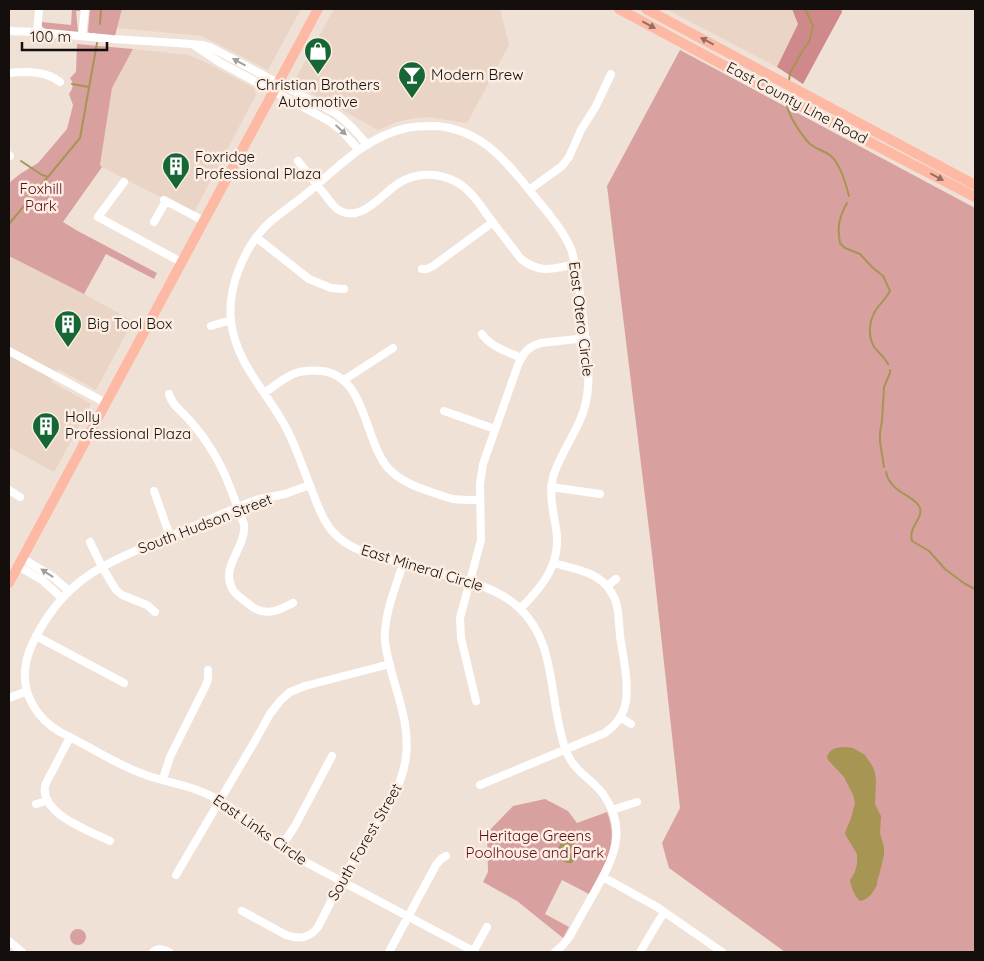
<svg xmlns="http://www.w3.org/2000/svg" width="984" height="961" font-family="Quicksand,sans-serif">
<style>
.built{fill:#e9d4c5}
.green{fill:#d9a0a0}
.forest{fill:#d0898a}
.water{fill:#a79554}
.lines{fill:none;stroke-linecap:round;stroke-linejoin:round}
.stream{stroke:#a79554;stroke-width:2}
.minor{stroke:#fff;stroke-width:8}
.major{stroke:#feb9a4;stroke-width:10}
.oneway{fill:#956c60}
.oneway2{fill:#a19f9e}
.labels{text-anchor:middle;stroke-width:5;stroke-linejoin:round;paint-order:stroke}
.poi-label{font-size:15px;fill:#140f0c;stroke:#fdeee4;text-anchor:start}
.street-label{font-size:15px;fill:#140f0c;stroke:#fdeee4}
.park-label{font-size:15px;fill:#610b1a;stroke:#fdeee4}
</style>
<rect width="100%" height="100%" fill="#f0e1d7"/>
<path class="built" d="M122,9H301L268,70L202,36L117,28Z
M334,9H500L509,45L467,123L426,117L410,119L397,122L378,130L293,83Z
M666,9H792L798,24L777,67Z
M133,49L189,55L205,62L254,88L256,95L193,214L100,166L112,88Z
M9,256L84,294L133,321L96,390L58,369L51,382L90,403L91,405L54,472L9,447Z"/>
<path class="green" d="M72,9H80V11H76L78,32L75,33L45,29L42,26V22L71,25Z
M90,9H122L115,36L89,33L88,31Z
M77,44L133,49L112,88L100,165L102,167L63,222L76,230L157,273L154,279L106,254L84,294L9,256V183L20,174L38,163L67,129L73,105L69,94C73,89 74,83 70,78L76,72Z
M680,50L975,208V952H785L669,868L662,843L680,808L652,554L607,186Z
M545,799L568,811L577,823L607,812C620,844 604,866 589,894L562,880L545,914L569,927L563,938L517,901L483,882L488,872L487,833L513,806Z
M70 937a8 8 0 1 1 16 0a8 8 0 1 1-16 0Z"/>
<path class="forest" d="M792,9H841L842,12L803,84L777,67L798,24Z"/>
<path class="water" d="M846,747L853,748L865,755L873,767L875,773L876,780L875,804L881,816L880,833L884,847V855L880,872L877,882V885C873,892 869,900 860,901C855,896 851,888 850,880L855,872L857,864V854L845,834L846,830L851,818L855,803L853,795L844,777L828,760L827,756C832,747 836,748 846,747Z
M556,833L574,843L565,859L569,861V857L570,853L576,857L572,863H567L554,856L561,843L553,838Z"/>
<g class="lines">
<path class="stream" d="M100,24L101,9
M789,81L790,73L803,50L809,42L813,26L805,9
M72,84L89,87
M787,103C786,113 803,137 810,144C816,149 825,151 831,156C840,164 846,184 849,196
M21,161L42,175L46,176
M847,203C839,217 837,227 840,243L845,248L860,254L872,267L883,276L890,291C886,298 882,302 878,307C870,317 867,333 873,345C877,352 884,356 888,364
M9,224L80,138L97,43
M884,467L880,442V432L882,421L884,387L890,373V370
M886,472C890,493 916,496 920,508C923,520 908,526 912,541L929,551L945,569L965,584L975,589"/>
<path class="minor" d="M9,31L37,32L112,39L177,43L203,45L212,48L335,113C348,122 358,133 367,145
M37,32L39,9
M82,36L85,9
M195,46L219,62L329,121L341,130L359,150
M9,73C25,71 47,71 60,82
M9,155L10,156
M298,161C306,171 314,181 322,191C327,197 331,204 337,209C361,225 381,194 399,183C416,172 440,172 458,183C472,191 481,207 491,220C501,233 511,246 521,259C540,274 553,269 575,264
M124,182L98,217L181,262
M529,190L562,166L569,157L581,130L596,106L611,74
M164,200L204,221
M154,222L166,201
M257,238L309,279L331,288L344,289
M422,269H427L433,266L493,222
M211,326L231,320
M482,334C490,347 509,352 521,358
M9,351L106,403
M344,380L393,348
M264,393C286,378 294,368 322,371C366,376 364,440 388,468C401,482 417,487 434,493C440,495 447,498 453,499C462,500 471,500 480,500
M169,394C172,406 183,412 190,421C198,430 205,439 211,449C226,472 234,499 244,524C247,547 219,567 233,590C237,596 245,601 250,605C264,617 278,611 293,603
M444,411L495,429
M310,485C301,488 293,491 285,494C276,496 267,497 259,499C236,507 214,518 192,527C177,533 162,540 147,546C98,566 66,583 39,631C32,643 26,655 25,670C23,697 38,719 60,732C89,746 116,765 146,775C172,784 195,786 219,800C237,810 251,824 267,837C276,845 286,851 296,857L475,952
M551,487L600,494
M9,490L20,497
M154,491L170,536
M90,542L102,567L116,590L122,595L147,605L155,612
M22,558L53,577L69,591
M18,566L42,580L62,598
M607,586L616,579
M520,609C543,586 562,563 556,528C553,511 549,495 553,477C559,457 572,439 580,420C591,396 589,372 586,346C585,329 582,312 580,295C578,279 576,264 571,249C563,230 548,213 535,197C507,163 484,130 436,126C426,126 416,126 407,128C368,136 340,165 311,190C298,201 283,211 270,222C245,245 227,287 231,321C236,367 273,397 291,438C299,455 305,474 312,491C318,506 323,521 333,532C341,541 351,547 362,551C386,559 410,566 435,572C483,585 526,594 544,648C554,679 554,716 565,748C573,772 589,776 603,794C629,830 613,859 594,893C586,907 578,921 570,936L563,945L555,952
M36,636L124,683
M9,698L27,691
M476,701L461,638L460,618L481,540L480,484L483,464L518,365C523,353 529,346 541,343L586,338
M620,717L631,724
M70,737C65,747 59,758 54,768C51,774 47,780 45,786C40,814 90,831 110,841
M163,779L170,757L206,685L208,679V670
M480,785L605,733C613,727 621,719 624,709C631,690 623,657 620,636C619,625 619,613 616,602C614,596 610,590 606,585C593,571 571,568 553,563
M36,804L47,801
M612,810L637,802
M281,847L295,826L332,756
M176,875L256,739L270,714L280,701L290,692L305,686L390,664
M603,877L657,907L722,952
M242,911L286,935C300,940 310,938 318,927C331,902 343,876 358,853C377,822 402,793 406,756C411,716 389,679 385,641C383,617 396,586 403,564
M9,941L22,952
M153,952C158,947 164,950 169,952
M389,952L436,865L441,859L446,856
M473,952L487,927
M640,952L664,912"/>
<path class="major" d="M619,9L779,95L975,197
M646,9L975,185
M9,583L318,9"/>
</g>
<defs><path id="oneway-solid" d="M-6-.8H1V-3.2L6.5 0L1 3.2V.8H-6Z" transform="scale(1.25)"/></defs>
<g class="oneway">
<use href="#oneway-solid" transform="translate(649 25) rotate(28)"/>
<use href="#oneway-solid" transform="translate(707 41) rotate(-152)"/>
<use href="#oneway-solid" transform="translate(937 177) rotate(28)"/>
</g>
<g class="oneway2">
<use href="#oneway-solid" transform="translate(239 62) rotate(-151)"/>
<use href="#oneway-solid" transform="translate(341 130) rotate(43)"/>
<use href="#oneway-solid" transform="translate(47 573) rotate(-146)"/>
</g>
<defs>
<g id="shop-pin" transform="scale(1.4375)"><path d="M0 17L-7.5 6A9.5 9.5 0 1 1 7.5 6Z" fill="#176635" stroke="#fdeee4"/><path d="M-5-2.5h2.3a2.7 3.5 0 0 1 5.4 0H5L5.5 6h-11ZM-1.5-2.5h3a1.5 2.3 0 0 0-3 0Z" fill="#fff"/></g>
<g id="bar-pin" transform="scale(1.4375)"><path d="M0 17L-7.5 6A9.5 9.5 0 1 1 7.5 6Z" fill="#176635" stroke="#fdeee4"/><path d="M-6-5H6L.8 .8V4.5H3.5V6h-7V4.5H-.8V.8Z" fill="#fff"/></g>
<g id="building-pin" transform="scale(1.4375)"><path d="M0 17L-7.5 6A9.5 9.5 0 1 1 7.5 6Z" fill="#176635" stroke="#fdeee4"/><path d="M-4-6H4V6H1V3H-1V6H-4ZM-2.5-4.3h1.7v1.8h-1.7ZM.8-4.3h1.7v1.8H.8ZM-2.5-1h1.7V.8h-1.7ZM.8-1h1.7V.8H.8Z" fill="#fff"/></g>
</defs>
<g fill-rule="evenodd">
<use href="#shop-pin" x="318" y="51"/>
<use href="#bar-pin" x="412" y="75"/>
<use href="#building-pin" x="176" y="166"/>
<use href="#building-pin" x="68" y="324"/>
<use href="#building-pin" x="46" y="426"/>
</g>
<g class="labels">
<g class="poi-label">
<text x="431" y="80">Modern Brew</text>
<text x="318" y="90" text-anchor="middle">Christian Brothers<tspan x="318" dy="17">Automotive</tspan></text>
<text x="195" y="162">Foxridge<tspan x="195" dy="17">Professional Plaza</tspan></text>
<text x="87" y="329">Big Tool Box</text>
<text x="65" y="422">Holly<tspan x="65" dy="17">Professional Plaza</tspan></text>
</g>
<g class="street-label">
<text transform="translate(797 103) rotate(28)" y="5">East County Line Road</text>
<text transform="translate(581 319) rotate(83)" y="5">East Otero Circle</text>
<text transform="translate(205 524) rotate(-21)" y="5">South Hudson Street</text>
<text transform="translate(422 568) rotate(17)" y="5">East Mineral Circle</text>
<text transform="translate(260 830) rotate(35)" y="5">East Links Circle</text>
<text transform="translate(365 842) rotate(-60)" y="5">South Forest Street</text>
</g>
<g class="park-label">
<text x="41" y="194">Foxhill<tspan x="41" dy="17">Park</tspan></text>
<text x="535" y="841">Heritage Greens<tspan x="535" dy="17">Poolhouse and Park</tspan></text>
</g>
</g>
<rect width="984" height="961" fill="none" stroke="#140f0c" stroke-width="20"/>
<path d="M22 42v8h85v-8" fill="none" stroke="#140f0c" stroke-width="2.5"/>
<text x="30" y="42" font-size="15" fill="#140f0c" stroke="#fdeee4" stroke-width="4" paint-order="stroke">100 m</text>
</svg>
